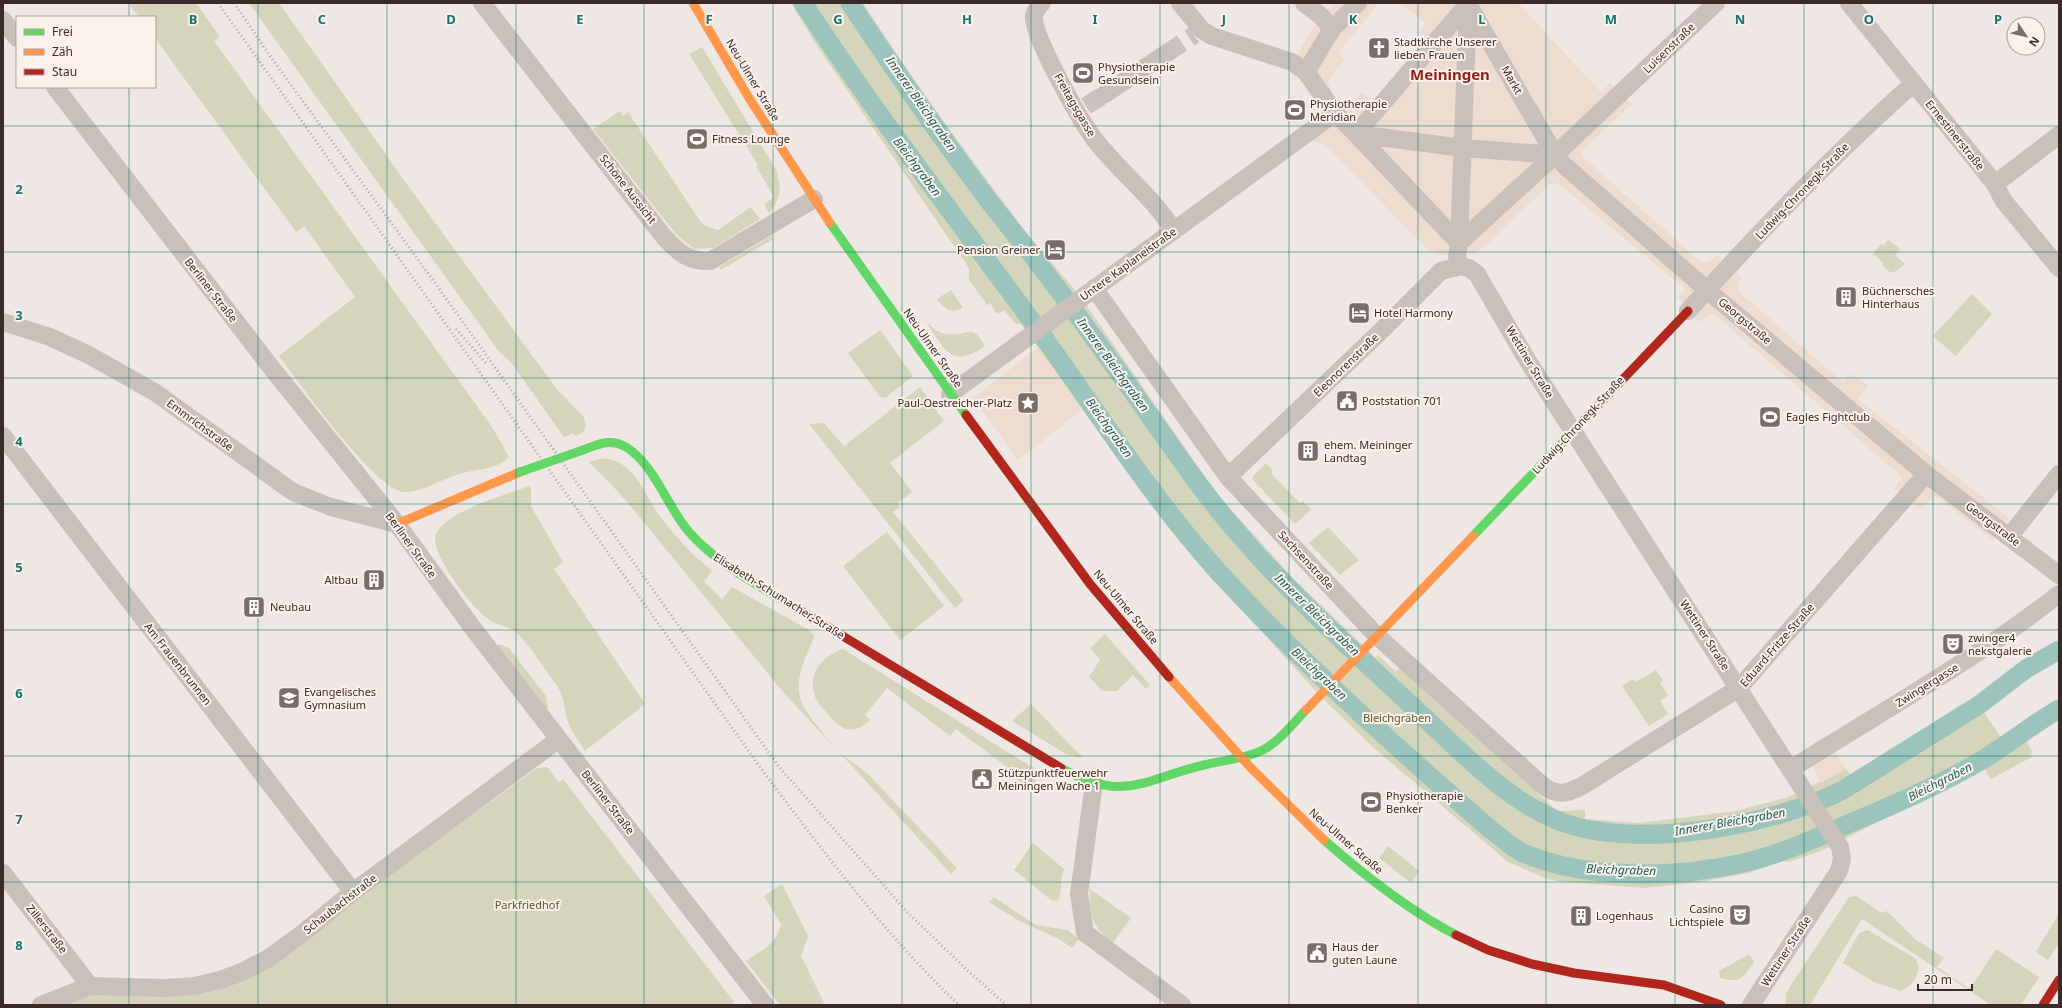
<svg xmlns="http://www.w3.org/2000/svg" width="2062" height="1008" font-family="'Noto Sans',sans-serif">
<style>
.green{fill:#d5d5bb}
.plaza{fill:#eedcd1}
.lines{fill:none;stroke-linecap:round;stroke-linejoin:round}
.canal{stroke:#9cc4bc;stroke-width:19}
.street-tunnel{stroke:#cbc1be;stroke-width:18;stroke-dasharray:18 9;stroke-linecap:butt}
.street{stroke:#c9bfbb;stroke-width:18}
.fast{stroke:#63d668;stroke-width:9}
.slow{stroke:#ff974d;stroke-width:9}
.jam{stroke:#b3261e;stroke-width:9}
.rail{stroke:#b0a8a5;stroke-width:3;stroke-dasharray:1 3;stroke-linecap:butt}
.fast-bridge{stroke:#63d668;stroke-width:9}
.grid{fill:none;stroke:#0f766e;stroke-width:1;stroke-opacity:0.55}
.labels{text-anchor:middle;stroke-width:4;stroke-linejoin:round;paint-order:stroke}
.poi-label{font-size:11px;fill:#3a2b28;stroke:#fcf0ea;text-anchor:start}
.street-label{font-size:11px;fill:#3a2b28;stroke:#fcf0ea}
.park-label{font-size:11px;fill:#535b2a;stroke:#fcf0ea}
.water-label{font-size:12px;font-style:italic;fill:#196157;stroke:#fcf0ea}
.district-label{font-size:15px;font-weight:bold;fill:#921f19;stroke:#fcf0ea}
.grid-label{font-size:13px;text-anchor:middle;font-weight:bold;fill:#0f766e;stroke:#fcf0ea;stroke-width:4;stroke-linejoin:round;paint-order:stroke}
</style>
<rect width="100%" height="100%" fill="#efe7e3"/>
<path class="green" d="M128,3H196L220,37L214,41L492,427L509,457C497,470 475,469 459,474C443,479 420,493 404,492C376,491 298,381 279,356L355,297L304,226L296,232L155,38V17H139Z
M249,3H279L406,183L556,388L584,417L586,427L582,433L575,436L574,433L564,437L510,361L500,353Z
M791,3H863C915,83 971,160 1029,236C1049,261 1071,283 1089,309L1216,493L1293,578L1376,658L1378,655L1396,672L1400,668L1557,811L1585,810V819L1639,823L1736,811L1788,797L1846,769L1851,776L1974,697L2002,739L2007,753L2026,740L2033,753L2030,754L2032,757L1991,779L1984,768L1821,851L1789,862L1782,861L1749,873L1700,882L1643,888L1558,881L1545,878L1508,862L1374,748L1320,696L1216,581L1215,583L1161,517L1021,324H1016L1004,310L997,314L990,303L987,305L969,280V268L817,46Z
M702,47L776,170C782,187 781,199 769,213L764,204L774,197L756,166L758,165L689,54Z
M620,111L623,116L628,112L700,221L706,226L718,230L751,207L760,219L713,248L694,249L676,234L593,129Z
M771,236L773,239L721,270L719,267Z
M1888,240L1900,249L1895,255L1905,264L1895,272H1890L1882,266L1884,263L1873,254L1881,244L1883,246Z
M951,290L963,308C950,313 945,310 937,299Z
M1972,294L1992,314L1956,356L1933,336Z
M929,324C946,344 969,328 975,333C979,336 982,342 985,346C953,369 946,351 928,325Z
M880,330L913,376L885,398L880,397L848,353Z
M920,387L944,421L890,463L912,492L897,503L900,507L893,512L964,600L955,608L809,424L824,423L844,446Z
M598,459C632,455 643,492 659,515C674,534 692,556 712,570L704,582L722,599L732,587L809,630L813,634L814,638C786,698 798,700 835,748L784,693L623,497L589,462Z
M1266,463L1273,471L1271,473L1300,503L1303,501L1311,510L1295,524L1252,479L1253,476Z
M529,486L531,488V506L563,562L554,569L645,704L585,751C580,742 571,732 568,722C563,706 566,698 555,683C543,667 528,642 513,630C507,626 500,626 493,622C476,613 428,553 436,534C446,511 506,495 529,486Z
M1328,527L1359,560L1340,575L1309,543Z
M887,532L944,606L900,640L843,566Z
M1105,634L1150,685L1146,689L1133,675L1117,691H1102L1089,677L1100,660L1090,648Z
M499,644L509,648L546,696L548,708L546,709L497,646Z
M843,649L1035,769L1036,787L1027,781L1024,786L1013,777L1015,773L956,729L950,736L887,688L865,715L870,720C852,738 838,728 825,711C821,706 815,700 814,693C808,672 824,655 843,649Z
M1656,670L1663,680L1660,683L1668,695L1660,701L1668,714L1649,726L1622,686L1633,679L1636,682Z
M1031,704L1083,758L1066,754L1012,721Z
M840,753L867,773L957,868L951,874Z
M547,767L559,782L563,779L734,1002L730,1005H58L92,994L168,995L213,991L251,977L300,946L381,881L537,768Z
M1033,843L1064,869C1059,879 1063,889 1059,899L1056,901L1051,900L1014,870Z
M1388,846L1419,871L1411,883L1379,858Z
M782,884L808,936L801,956L825,1005H780L746,961C762,950 777,944 781,924L764,896Z
M1090,889L1131,918L1113,943C1093,928 1088,914 1090,889Z
M1856,896L1882,913L1887,911L1915,939L1944,958L1937,967L1970,989L1996,949L2039,977L2021,1005H1991L1862,919L1810,1005H1786V994L1791,985L1849,897Z
M994,897L1036,925L1067,930L1079,939L1072,948L1059,939L1019,921L989,902Z
M2058,915L2059,943L2048,960L2036,952Z
M1868,930L1916,959C1922,973 1914,985 1901,991L1874,982L1843,963L1859,933Z
M1749,954L1754,962C1743,979 1741,983 1720,978L1719,971Z"/>
<path class="plaza" d="M1334,3H1379L1338,53L1345,59L1328,81L1332,95L1342,102H1354L1362,92L1375,103L1386,87L1385,86L1420,43L1418,41H1421L1424,38L1423,34L1420,33L1426,24L1400,3H1518L1601,92L1610,83L1632,104L1582,151L1583,157L1701,262H1709L1716,254L1720,257L1742,278L1738,282L1739,292L1843,382L1850,374L1868,386L1858,399L2009,518L1993,540L1935,496L1920,509L1894,488L1902,477L1715,315L1708,316L1700,322L1684,307L1683,302L1677,298L1685,289L1559,184H1550L1485,246L1474,253L1457,256L1440,255L1426,248L1323,143L1312,141L1323,112L1289,65L1295,59L1318,19Z
M1038,347L1083,409L1018,460L973,398Z
M1834,750L1846,769L1821,783L1813,767L1814,764Z"/>
<g class="lines">
<path class="canal" d="M803,3C874,112 954,215 1031,320C1092,403 1147,492 1215,568C1301,663 1395,746 1491,830C1501,837 1512,848 1523,853C1587,880 1676,878 1743,863C1779,855 1814,839 1848,824C1889,807 1929,790 1968,768C2000,751 2028,727 2059,709
M850,3C891,65 933,126 977,185C1002,219 1029,250 1054,284C1092,334 1128,385 1164,436C1184,464 1204,493 1226,519C1282,587 1348,646 1412,706C1457,747 1502,798 1559,821C1634,851 1772,826 1843,790L1979,705L2026,669L2059,650"/>
<path class="street-tunnel" d="M1167,53L1194,35
M1123,82L1144,68
M1086,106L1105,94"/>
<path class="street" d="M482,3L664,237C678,252 688,262 710,261L814,199
M1042,3C1038,7 1035,11 1034,16C1031,34 1080,119 1092,136C1117,170 1151,194 1174,231
M1180,3L1202,30L1212,36L1292,62L1306,72
M1304,3L1321,16L1332,29
M1849,3L1995,184L2003,200L2059,268
M3,20L17,38
M1144,68L1167,53
M55,87L270,366L397,524L475,631L765,1005
M1105,94L1123,82
M1335,113L1306,72L1332,29L1358,3
M1995,184L2059,135
M1459,243L1356,134L1463,148L1555,155
M1459,243L1468,4
M1461,266L1457,256L1459,243L1555,155L1716,3
M1094,288L1228,477L1377,636L1542,785C1556,796 1567,794 1582,786L1739,688L1926,474
M1688,311C1759,232 1834,154 1914,83
M3,322L50,337L89,355L156,393L293,492L331,507L397,524
M950,394L1335,113L1356,134L1468,4L1555,155L1565,166L1707,290L1926,474L2059,575
M3,436L353,892
M1228,477L1381,331L1441,271L1461,266L1469,268L1477,274L1526,358L1840,847L1842,859L1839,871L1751,1005
M2009,537L2059,474
M1791,769C1881,712 1975,660 2059,594
M1094,783L1079,894L1085,933L1182,1005
M3,873L90,986
M41,1005L90,986L165,988L194,986L220,980L242,972L269,958L303,933L353,892L559,739"/>
<path class="fast" d="M830,223L966,415
M583,450C598,444 611,438 626,447C654,464 668,508 689,532C720,567 764,588 803,612
M1473,536L1583,421
M1061,768C1125,804 1143,779 1204,765C1224,760 1245,759 1263,750C1280,741 1293,723 1306,710
M1324,840C1365,876 1408,910 1456,935"/>
<path class="slow" d="M693,3L749,98L830,223
M397,524L520,472
M1169,677L1250,767L1324,840
M1306,710L1473,536"/>
<path class="jam" d="M966,415L1090,584L1169,677
M1583,421L1688,311
M803,612L1061,768
M1456,935L1488,950L1532,964L1574,973L1664,985L1721,1005
M2043,1005L2059,980"/>
<path class="rail" d="M218,3L762,770C824,852 884,934 959,1005
M234,3L270,56L435,283L779,767L907,912L968,971L1006,1005
M456,329L486,363"/>
<path class="fast-bridge" d="M520,472L583,450"/>
</g>
<path class="grid" d="M129,3V17M258,3V1005M387,3V1005M516,3V1005M644,3V1005M773,3V1005M902,3V1005M1031,3V1005M1160,3V1005M1289,3V1005M1418,3V1005M1546,3V1005M1675,3V1005M1804,3V1005M1933,3V1005M129,87V1005M3,126H2059M3,252H2059M3,378H2059M3,504H2059M3,630H2059M3,756H2059M3,882H2059"/>
<defs>
<g id="church-square" transform="scale(1.15)"><rect x="-9" y="-9" width="18" height="18" rx="4" fill="#796d69" stroke="#fcf0ea"/><path d="M-1.2-6h2.4v3.5h3.3v2.4h-3.3V6h-2.4V-.1h-3.3v-2.4h3.3Z" fill="#fff"/></g>
<g id="stadium-square" transform="scale(1.15)"><rect x="-9" y="-9" width="18" height="18" rx="4" fill="#796d69" stroke="#fcf0ea"/><path d="M0-5a6.5 5 0 1 0 0 10a6.5 5 0 1 0 0-10ZM-3.5-1.8h7v3.6h-7Z" fill="#fff"/></g>
<g id="hotel-square" transform="scale(1.15)"><rect x="-9" y="-9" width="18" height="18" rx="4" fill="#796d69" stroke="#fcf0ea"/><path d="M-6-4.5h1.5V1H6V5H4.5V3h-9V5H-6ZM-4 0a1.8 1.8 0 1 1 3.6 0ZM.5 0V-2.5h3Q6-2.5 6 0Z" fill="#fff"/></g>
<g id="building-square" transform="scale(1.15)"><rect x="-9" y="-9" width="18" height="18" rx="4" fill="#796d69" stroke="#fcf0ea"/><path d="M-4-6H4V6H1V3H-1V6H-4ZM-2.5-4.3h1.7v1.8h-1.7ZM.8-4.3h1.7v1.8H.8ZM-2.5-1h1.7V.8h-1.7ZM.8-1h1.7V.8H.8Z" fill="#fff"/></g>
<g id="civic-square" transform="scale(1.15)"><rect x="-9" y="-9" width="18" height="18" rx="4" fill="#796d69" stroke="#fcf0ea"/><path d="M-.6-6.5H3V-4.5H.6V-3L4-1V1h2V6H-6V1h2V-1L-.6-3ZM-1.2 2.5V6h2.4V2.5Z" fill="#fff"/></g>
<g id="sight-square" transform="scale(1.15)"><rect x="-9" y="-9" width="18" height="18" rx="4" fill="#796d69" stroke="#fcf0ea"/><path d="M0-6L1.8-2.2L6-1.7L2.9 1.2L3.7 5.4L0 3.3L-3.7 5.4L-2.9 1.2L-6-1.7L-1.8-2.2Z" fill="#fff"/></g>
<g id="theatre-square" transform="scale(1.15)"><rect x="-9" y="-9" width="18" height="18" rx="4" fill="#796d69" stroke="#fcf0ea"/><path d="M-5-5.5Q0-4 5-5.5V0Q5 5 0 6Q-5 5-5 0ZM-3.3-2.5H-1v1.5H-3.3ZM1-2.5H3.3v1.5H1ZM-2.8 1Q0 5.5 2.8 1Z" fill="#fff"/></g>
<g id="school-square" transform="scale(1.15)"><rect x="-9" y="-9" width="18" height="18" rx="4" fill="#796d69" stroke="#fcf0ea"/><path d="M0-5L7-2L0 1L-7-2ZM-4 1L0 2.5L4 1V4Q0 6-4 4Z" fill="#fff"/></g>
</defs>
<g fill-rule="evenodd">
<use href="#church-square" x="1379" y="48"/>
<use href="#stadium-square" x="1083" y="73"/>
<use href="#stadium-square" x="1295" y="110"/>
<use href="#stadium-square" x="697" y="139"/>
<use href="#hotel-square" x="1055" y="250"/>
<use href="#building-square" x="1846" y="297"/>
<use href="#hotel-square" x="1359" y="313"/>
<use href="#civic-square" x="1347" y="401"/>
<use href="#sight-square" x="1028" y="403"/>
<use href="#stadium-square" x="1770" y="417"/>
<use href="#building-square" x="1308" y="451"/>
<use href="#building-square" x="374" y="580"/>
<use href="#building-square" x="254" y="607"/>
<use href="#theatre-square" x="1953" y="644"/>
<use href="#school-square" x="289" y="698"/>
<use href="#civic-square" x="982" y="779"/>
<use href="#stadium-square" x="1371" y="802"/>
<use href="#theatre-square" x="1740" y="915"/>
<use href="#building-square" x="1581" y="916"/>
<use href="#civic-square" x="1317" y="953"/>
</g>
<g class="labels">
<g class="poi-label">
<text x="1394" y="46">Stadtkirche Unserer<tspan x="1394" dy="13">lieben Frauen</tspan></text>
<text x="1098" y="71">Physiotherapie<tspan x="1098" dy="13">Gesundsein</tspan></text>
<text x="1310" y="108">Physiotherapie<tspan x="1310" dy="13">Meridian</tspan></text>
<text x="712" y="143">Fitness Lounge</text>
<text x="1040" y="254" text-anchor="end">Pension Greiner</text>
<text x="1862" y="295">Büchnersches<tspan x="1862" dy="13">Hinterhaus</tspan></text>
<text x="1374" y="317">Hotel Harmony</text>
<text x="1362" y="405">Poststation 701</text>
<text x="1012" y="407" text-anchor="end">Paul-Oestreicher-Platz</text>
<text x="1786" y="421">Eagles Fightclub</text>
<text x="1324" y="449">ehem. Meininger<tspan x="1324" dy="13">Landtag</tspan></text>
<text x="358" y="584" text-anchor="end">Altbau</text>
<text x="270" y="611">Neubau</text>
<text x="1968" y="642">zwinger4<tspan x="1968" dy="13">nekstgalerie</tspan></text>
<text x="304" y="696">Evangelisches<tspan x="304" dy="13">Gymnasium</tspan></text>
<text x="998" y="777">Stützpunktfeuerwehr<tspan x="998" dy="13">Meiningen Wache 1</tspan></text>
<text x="1386" y="800">Physiotherapie<tspan x="1386" dy="13">Benker</tspan></text>
<text x="1724" y="913" text-anchor="end">Casino<tspan x="1724" dy="13">Lichtspiele</tspan></text>
<text x="1596" y="920">Logenhaus</text>
<text x="1332" y="951">Haus der<tspan x="1332" dy="13">guten Laune</tspan></text>
</g>
<g class="street-label">
<text transform="translate(1669 48) rotate(-44)" y="4">Luisenstraße</text>
<text transform="translate(753 80) rotate(59)" y="4">Neu-Ulmer Straße</text>
<text transform="translate(1512 80) rotate(60)" y="4">Markt</text>
<text transform="translate(1075 105) rotate(60)" y="4">Freitagsgasse</text>
<text transform="translate(1955 135) rotate(51)" y="4">Ernestinerstraße</text>
<text transform="translate(628 189) rotate(52)" y="4">Schöne Aussicht</text>
<text transform="translate(1802 191) rotate(-46)" y="4">Ludwig-Chronegk-Straße</text>
<text transform="translate(1128 264) rotate(-36)" y="4">Untere Kaplaneistraße</text>
<text transform="translate(211 290) rotate(52)" y="4">Berliner Straße</text>
<text transform="translate(1745 321) rotate(40)" y="4">Georgstraße</text>
<text transform="translate(933 348) rotate(55)" y="4">Neu-Ulmer Straße</text>
<text transform="translate(1530 362) rotate(59)" y="4">Wettiner Straße</text>
<text transform="translate(1346 365) rotate(-44)" y="4">Eleonorenstraße</text>
<text transform="translate(200 425) rotate(36)" y="4">Emmrichstraße</text>
<text transform="translate(1578 425) rotate(-47)" y="4">Ludwig-Chronegk-Straße</text>
<text transform="translate(1993 524) rotate(37)" y="4">Georgstraße</text>
<text transform="translate(411 545) rotate(54)" y="4">Berliner Straße</text>
<text transform="translate(1306 560) rotate(47)" y="4">Sachsenstraße</text>
<text transform="translate(779 596) rotate(32)" y="4">Elisabeth-Schumacher-Straße</text>
<text transform="translate(1126 607) rotate(50)" y="4">Neu-Ulmer Straße</text>
<text transform="translate(1705 635) rotate(57)" y="4">Wettiner Straße</text>
<text transform="translate(1777 645) rotate(-49)" y="4">Eduard-Fritze-Straße</text>
<text transform="translate(178 664) rotate(52)" y="4">Am Frauenbrunnen</text>
<text transform="translate(1927 685) rotate(-32)" y="4">Zwingergasse</text>
<text transform="translate(608 802) rotate(52)" y="4">Berliner Straße</text>
<text transform="translate(1346 841) rotate(41)" y="4">Neu-Ulmer Straße</text>
<text transform="translate(340 904) rotate(-38)" y="4">Schaubachstraße</text>
<text transform="translate(47 929) rotate(52)" y="4">Zillerstraße</text>
<text transform="translate(1786 951) rotate(-57)" y="4">Wettiner Straße</text>
</g>
<g class="park-label">
<text x="1397" y="722">Bleichgräben</text>
<text x="527" y="909">Parkfriedhof</text>
</g>
<g class="water-label">
<text transform="translate(921 104) rotate(55)" y="4">Innerer Bleichgraben</text>
<text transform="translate(917 167) rotate(53)" y="4">Bleichgraben</text>
<text transform="translate(1113 365) rotate(54)" y="4">Innerer Bleichgraben</text>
<text transform="translate(1109 428) rotate(54)" y="4">Bleichgraben</text>
<text transform="translate(1317 615) rotate(44)" y="4">Innerer Bleichgraben</text>
<text transform="translate(1319 674) rotate(43)" y="4">Bleichgraben</text>
<text transform="translate(1940 782) rotate(-27)" y="4">Bleichgraben</text>
<text transform="translate(1730 822) rotate(-10)" y="4">Innerer Bleichgraben</text>
<text transform="translate(1621 870) rotate(2)" y="4">Bleichgraben</text>
</g>
<g class="district-label">
<text x="1450" y="80">Meiningen</text>
</g>
</g>
<g class="grid-label">
<text x="193" y="24">B</text>
<text x="322" y="24">C</text>
<text x="451" y="24">D</text>
<text x="580" y="24">E</text>
<text x="709" y="24">F</text>
<text x="838" y="24">G</text>
<text x="967" y="24">H</text>
<text x="1095" y="24">I</text>
<text x="1224" y="24">J</text>
<text x="1353" y="24">K</text>
<text x="1482" y="24">L</text>
<text x="1611" y="24">M</text>
<text x="1740" y="24">N</text>
<text x="1869" y="24">O</text>
<text x="1998" y="24">P</text>
<text x="19" y="194">2</text>
<text x="19" y="320">3</text>
<text x="19" y="446">4</text>
<text x="19" y="572">5</text>
<text x="19" y="698">6</text>
<text x="19" y="824">7</text>
<text x="19" y="950">8</text>
</g>
<rect width="2062" height="1008" fill="none" stroke="#3a2b28" stroke-width="8"/>
<rect x="16" y="16" width="140" height="72" fill="#fcf0ea" stroke="#aea19c"/>
<rect x="24" y="29" width="20" height="6" fill="#63d668" stroke="#aea19c"/>
<text x="52" y="36" font-size="12" fill="#3a2b28">Frei</text>
<rect x="24" y="49" width="20" height="6" fill="#ff974d" stroke="#aea19c"/>
<text x="52" y="56" font-size="12" fill="#3a2b28">Zäh</text>
<rect x="24" y="69" width="20" height="6" fill="#b3261e" stroke="#aea19c"/>
<text x="52" y="76" font-size="12" fill="#3a2b28">Stau</text>
<g transform="translate(2026 36) rotate(125)"><circle r="19" fill="#fcf0ea" stroke="#aea19c"/>
<path d="M0-3L7 15L0 10L-7 15Z" fill="#796d69"/>
<text y="-6" font-size="11" font-weight="bold" text-anchor="middle" fill="#3a2b28">N</text>
</g>
<path d="M1918 984v6h54v-6" fill="none" stroke="#3a2b28" stroke-width="2"/>
<text x="1924" y="984" font-size="12" fill="#3a2b28" stroke="#fcf0ea" stroke-width="3" paint-order="stroke">20 m</text>
</svg>
